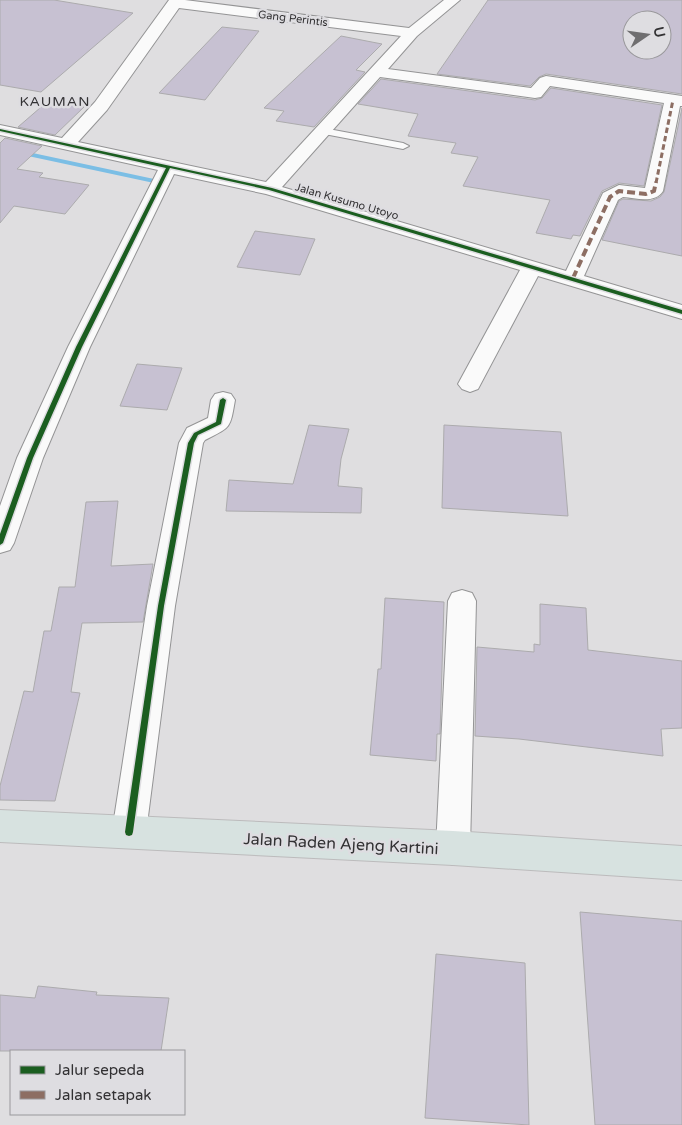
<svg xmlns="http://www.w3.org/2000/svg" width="682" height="1125" font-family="'Varela Round',sans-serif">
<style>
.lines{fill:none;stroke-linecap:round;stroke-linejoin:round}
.stream{fill:#7bbee5;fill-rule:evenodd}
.building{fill:#c7c1d2;stroke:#acabad;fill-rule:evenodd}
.service-casing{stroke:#949495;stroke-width:2}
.minor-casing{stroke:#949495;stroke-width:2}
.trunk-casing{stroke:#bcbbbc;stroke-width:2}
.service{fill:#fafafa;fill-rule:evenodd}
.minor{fill:#fafafa;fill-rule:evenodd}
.trunk{fill:#d7e2e0;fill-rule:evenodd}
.quiet-far1{stroke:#8d6e63;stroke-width:3;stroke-dasharray:5.5 3;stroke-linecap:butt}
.quiet{stroke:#8d6e63;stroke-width:4;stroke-dasharray:8 4;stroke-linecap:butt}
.cycleway-casing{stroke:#dedde1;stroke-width:3}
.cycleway{fill:#1b5e20;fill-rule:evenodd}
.labels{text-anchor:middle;stroke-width:5;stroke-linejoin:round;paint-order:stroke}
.far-street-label{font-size:11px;fill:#323133;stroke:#dedde1}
.far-quarter-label{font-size:14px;letter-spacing:1px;fill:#323133;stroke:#dedde1}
.near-street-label{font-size:16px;fill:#323133;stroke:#dedde1}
</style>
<rect width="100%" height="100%" fill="#dfdee0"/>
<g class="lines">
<path class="stream" d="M0,146L154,179L158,181L154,183L0,150Z"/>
</g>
<path class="building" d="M0,0H54L133,13L41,92L0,85Z
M488,0H682V94L546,74L539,77L530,86L437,74ZM632,20H662V50H632Z
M222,27L259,31L205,100L159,93Z
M341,36L382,44L356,70L365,72L314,127L276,121L284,111L264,108Z
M381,79L535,100L542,98L551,88L662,105L644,186L619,183L602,191L580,236L573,235L571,239L536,233L550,200L463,186L478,157L451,153L456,143L408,136L418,114L358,104Z
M48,101L84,107L55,135L18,127Z
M682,108V256L602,240L619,201L623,199L651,201L660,197L664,192Z
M5,138L42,146L17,169L43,173L39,177L89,185L65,214L14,206L0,223V143Z
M255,231L315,239L300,275L237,267Z
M137,364L182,368L167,410L120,406Z
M309,425L349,429L341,459L338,486L362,488L361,513L226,511L229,480L293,484Z
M444,425L561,432L568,516L442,508Z
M118,501L111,566L153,564L143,622L82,623L71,692L80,693L55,801L0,800V786L24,691L33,692L44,631H51L59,587H75L86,502Z
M385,598L444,602L440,734H437L436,761L370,755L378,669H381Z
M540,604L586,608L588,650L682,661V728L661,729L663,756L519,739L475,736L477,647L534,652V644L540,645Z
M580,912L682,921V1125H595Z
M436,954L525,963L529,1125L425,1118Z
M38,986L97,992L96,995L169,998L161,1051H0V995L35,998Z"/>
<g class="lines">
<g class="service-casing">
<path id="service" d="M323,128L403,143L409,146L403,149L319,133L317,131Z"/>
</g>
<g class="minor-casing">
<path id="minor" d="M169,0H185L409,28L444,0H460L417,36L388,69L531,88L540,78L546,76L682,96V106H680L663,191C655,204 636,198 623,197L618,200L584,276L682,305V319L538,276L478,389L470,392L462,389L458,384L520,270L266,194L174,174L90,347L43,458L14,543L10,550L0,553V506L17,458L68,347L158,170L0,135V125L62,138L95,102ZM179,8L401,36L266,182L78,142L107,110ZM380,77L535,98L541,97L550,86L664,103L645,188L619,185L603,193L566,271L282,187Z
M223,392L231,394L235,400C230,429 231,427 205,440L203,443L175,606L146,832L141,843L129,848L117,843L112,832L147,606L179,443L187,428L208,418L211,400L215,394Z
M462,590L472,593L476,601L470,848L465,860L453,865L441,860L436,848L448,601L452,593Z"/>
</g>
<g class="trunk-casing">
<path id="trunk" d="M0,810L453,831L682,846V880L453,865L0,842Z"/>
</g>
<use href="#service" class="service"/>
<use href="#minor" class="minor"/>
<use href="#trunk" class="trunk"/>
<path class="quiet-far1" d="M656,183L673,100"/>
<path class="quiet" d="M573,278L610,197L619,191L646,194L654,191L656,182"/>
<g class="cycleway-casing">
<path id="cycleway" d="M0,129L272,188L682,310V314L269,190L170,168L82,347L33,458L3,543L0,545V534L27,458L76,347L166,168L0,131Z
M223,398L226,400L221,424L198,435L194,443L164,606L133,832L132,835L129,836L126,835L125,832L158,606L188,443L194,433L216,422L220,400Z"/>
</g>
<use href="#cycleway" class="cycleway"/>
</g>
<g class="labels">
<g class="far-street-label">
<text transform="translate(293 18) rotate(7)" y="4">Gang Perintis</text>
<text transform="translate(347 201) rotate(16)" y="4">Jalan Kusumo Utoyo</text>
</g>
<g class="far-quarter-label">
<text x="55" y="106">KAUMAN</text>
</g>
<g class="near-street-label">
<text transform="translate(341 843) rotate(3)" y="6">Jalan Raden Ajeng Kartini</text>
</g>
</g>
<rect x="10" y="1050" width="175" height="65" fill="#dedde1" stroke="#99989b"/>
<rect x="20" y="1066" width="25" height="8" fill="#1b5e20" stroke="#99989b"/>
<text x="55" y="1075" font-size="15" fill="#323133">Jalur sepeda</text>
<rect x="20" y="1091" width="25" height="8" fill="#8d6e63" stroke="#99989b"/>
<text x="55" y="1100" font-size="15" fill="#323133">Jalan setapak</text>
<g transform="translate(647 35) rotate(77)"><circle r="24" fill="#dedde1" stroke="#99989b"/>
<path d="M0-4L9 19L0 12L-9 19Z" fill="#6f6e70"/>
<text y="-8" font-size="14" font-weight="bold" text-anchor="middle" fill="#323133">U</text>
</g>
</svg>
